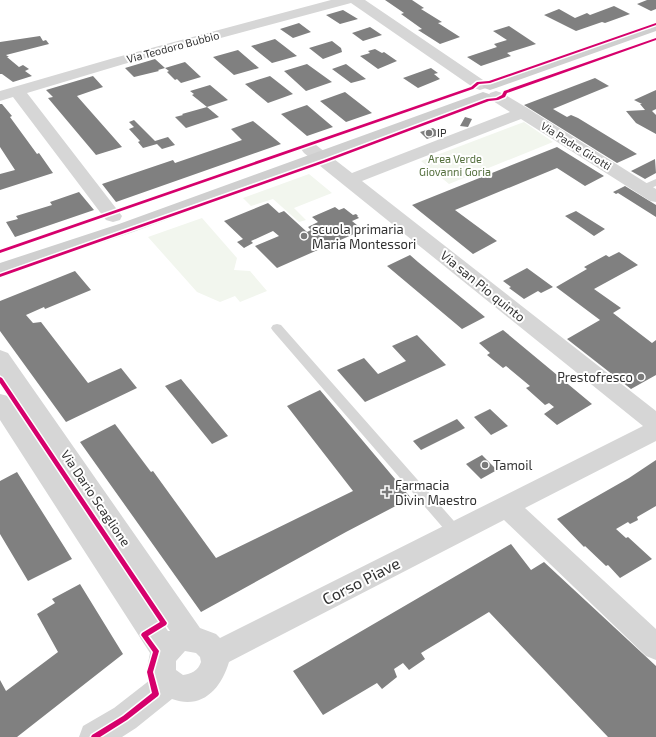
<svg xmlns="http://www.w3.org/2000/svg" width="656" height="737" font-family="'Exo 2',sans-serif">
<style>
.green{fill:#f2f6ee}
.building{fill:#808080}
.lines{fill:none;stroke-linecap:round;stroke-linejoin:round}
.lane{fill:#d6d6d6;fill-rule:evenodd}
.street{fill:#d6d6d6;fill-rule:evenodd}
.secondary{fill:#cfcfcf;fill-rule:evenodd}
.cycleway-casing{stroke:#fff;stroke-width:3}
.cycleway{fill:#d6006c;fill-rule:evenodd}
.poi-dot{fill:#7a7a7a;stroke:#fff;stroke-width:1.5}
.labels{text-anchor:middle;stroke-width:4;stroke-linejoin:round;paint-order:stroke}
.far-street-label{font-size:11px;fill:#323232;stroke:#fff}
.far-poi-label{font-size:11px;fill:#323232;stroke:#fff;text-anchor:start}
.far-park-label{font-size:11px;fill:#546f3d;stroke:#fff}
.poi-label{font-size:13px;fill:#323232;stroke:#fff;text-anchor:start}
.street-label{font-size:13px;fill:#323232;stroke:#fff}
.near-street-label{font-size:16px;fill:#323232;stroke:#fff}
</style>
<rect width="100%" height="100%" fill="#fff"/>
<path class="green" d="M524,122L553,142L449,184L421,161Z
M309,174L332,193L294,208L306,220L299,222L273,199L251,206L243,198Z
M202,218L237,258L234,270L250,271L267,291L240,302L235,296L220,302L197,292L148,237Z"/>
<path class="building" d="M385,0H412L424,8L421,9L442,22L438,23L460,37L440,44L418,30L422,29L401,14L404,13Z
M647,0H656V9L651,11L637,4Z
M614,6L630,14L605,23L602,22L576,31L544,15L559,9L575,18L587,13L590,15Z
M343,10L358,19L340,24L326,15Z
M299,23L311,32L293,38L280,29Z
M509,26L536,44L507,53L511,56L481,66L467,57L497,47L494,44L507,40L493,31Z
M370,27L382,35L363,41L352,33Z
M40,36L43,41L46,40L49,44L6,55L9,57H7L19,67L23,65L29,69L25,71L32,76L13,82L2,74H0V42Z
M275,39L297,56L272,63L251,46Z
M332,41L341,48L342,52L323,59L309,48Z
M375,49L382,53L384,52L397,61L378,69L360,56L370,53L368,51Z
M238,50L259,68L234,75L213,57Z
M155,59L165,68L185,62L201,77L181,83L177,79L175,80L167,72L169,71L165,68L158,70L159,71L134,77L125,68Z
M307,64L332,82L306,91L284,71Z
M346,64L366,79L351,83L332,69Z
M431,68L438,73L434,74L440,79L418,88L403,78Z
M93,76L103,87L77,96L122,147L96,155L48,98L53,97L46,90Z
M270,76L293,94L268,103L245,84Z
M595,78L609,86L553,109L567,117L571,115L578,118L637,154L617,163L524,105Z
M210,85L228,100L207,107L219,117L186,128L175,117L183,115L182,114L207,107L192,95L194,94L190,91Z
M656,90V109L652,111L656,115V134L636,123L626,111L645,110L640,104H642L634,100Z
M345,92L372,113L346,122L320,101Z
M0,104H2L12,116L10,117L37,154L39,153L53,173L0,190V174L15,170L0,147Z
M307,105L333,127L307,136L281,114Z
M465,117L472,119L468,127L460,126Z
M134,120L155,141L168,137L175,145L162,149L157,144L143,148L138,142L140,141L129,129L134,127L129,122Z
M253,121L281,144L116,202L102,184L173,160L175,163L242,140L231,129Z
M433,128L441,134L427,139L420,132Z
M557,147L604,176L585,186L557,168L455,210L497,241L473,254L412,205Z
M655,159L656,173L645,179L631,171Z
M625,186L656,205V217L618,193L616,194L613,192Z
M79,192L94,210L15,237L6,222L18,219L16,216L52,205L50,202Z
M268,203L279,213L284,211L307,232L311,230L308,227L318,222L312,217L335,207L339,210L344,208L353,215L356,214L358,216H357L359,218L352,221L363,230L277,268L255,246L279,236L273,231L251,241L253,243L244,248L237,242L243,239L224,221Z
M576,211L605,229L594,236L565,216Z
M619,252L638,265L594,289L621,308L613,313L652,343L656,340V375L631,389L567,339L600,320L556,287L587,269L584,267L606,255L609,257Z
M410,255L418,262L485,317L462,329L387,266Z
M527,268L553,287L541,293L538,291L524,299L509,288L511,287L503,281Z
M75,271L91,290L45,309L44,307L26,315L33,323L41,322L88,383L121,368L137,388L66,422L0,331V301Z
M503,330L592,404L557,425L544,414L554,407L549,403L545,405L526,388L530,386L506,366L503,368L487,355L490,353L479,343Z
M417,335L446,365L365,402L337,370L364,358L378,374L406,361L392,346Z
M181,379L228,436L212,444L165,386Z
M320,390L411,498L346,532L201,612L80,442L115,424L151,472L153,471L216,558L353,491L287,406Z
M490,409L508,426L491,435L474,417Z
M457,419L465,428L421,450L413,441Z
M482,455L497,470L481,479L466,464Z
M656,460V506L637,517L638,520L630,524L628,522L616,529L626,538L628,537L652,559L620,578L608,565L606,566L585,546L584,547L557,519L629,478Z
M17,472L72,559L28,581L0,534V481Z
M511,544L531,570L544,562L656,666V737H608L489,612L421,653L425,659L409,670L403,663L394,669L397,677L382,689L377,683L323,715L293,671Z
M80,584L123,654L17,737H0V680L6,691L58,652L37,614L55,603L52,599Z"/>
<g class="lines">
<path class="lane" d="M656,179V186L643,191L638,188L640,186Z
M277,324L281,325L461,529L463,533L461,537L456,539L451,537L273,331L271,328L273,325Z"/>
<path class="street" d="M331,0H365L486,82L488,85L486,88L480,90L474,88L351,3L124,64L27,93L122,216L120,220L113,222L106,220L13,97L0,101V91L114,58Z
M496,91L502,93L529,109L656,189V202L650,201L521,119L362,181L656,411V441L525,508L656,629V660L646,656L504,520L229,662C221,689 202,710 172,699L136,728L122,737H79L83,726L114,708L150,680L147,668L150,653L0,420V394L8,396L168,631H170L0,375V350L8,353L200,628L216,634L220,638L643,426L304,153L301,149L304,145L310,144L316,145L352,173L510,112L490,99L488,96L490,93ZM185,651L196,653L200,657L201,662C198,671 191,674 183,675L176,670V661Z"/>
<path class="secondary" d="M656,22V31L496,88L490,90L484,88L482,85L484,82Z
M483,92L489,94L491,97L489,100L133,232L0,276V263L119,224Z"/>
<g class="cycleway-casing">
<path id="cycleway" d="M656,23V25L490,83L479,84L473,89L0,253V250L471,87L477,82L489,81Z
M656,38V40L507,93L505,97L498,100L489,101L326,162L0,277V274L324,160L487,99L496,98L502,95L504,91Z
M0,377L2,378L167,623L166,625L148,636L159,651L153,672L159,694L158,696L127,720L100,737H91L92,735L123,716L152,693L147,672L153,652L141,635L142,633L160,622L0,383Z"/>
</g>
<use href="#cycleway" class="cycleway"/>
</g>
<g class="poi-dot">
<circle cx="429" cy="133" r="4"/>
<circle cx="304" cy="236" r="4"/>
<circle cx="641" cy="377" r="4"/>
<circle cx="485" cy="465" r="4"/>
<path d="M385 486h4v4h4v4h-4v4h-4v-4h-4v-4h4z"/>
</g>
<g class="labels">
<g class="far-street-label">
<text transform="translate(173 47) rotate(-15)" y="4">Via Teodoro Bubbio</text>
<text transform="translate(576 146) rotate(32)" y="4">Via Padre Girotti</text>
</g>
<g class="far-poi-label">
<text x="437" y="137">IP</text>
</g>
<g class="far-park-label">
<text x="455" y="163">Area Verde<tspan x="455" dy="13">Giovanni Goria</tspan></text>
</g>
<g class="poi-label">
<text x="312" y="234">scuola primaria<tspan x="312" dy="15">Maria Montessori</tspan></text>
<text x="633" y="382" text-anchor="end">Prestofresco</text>
<text x="493" y="470">Tamoil</text>
<text x="395" y="490">Farmacia<tspan x="395" dy="15">Divin Maestro</tspan></text>
</g>
<g class="street-label">
<text transform="translate(483 286) rotate(39)" y="5">Via san Pio quinto</text>
<text transform="translate(96 498) rotate(56)" y="5">Via Dario Scaglione</text>
</g>
<g class="near-street-label">
<text transform="translate(361 581) rotate(-27)" y="6">Corso Piave</text>
</g>
</g>
</svg>
